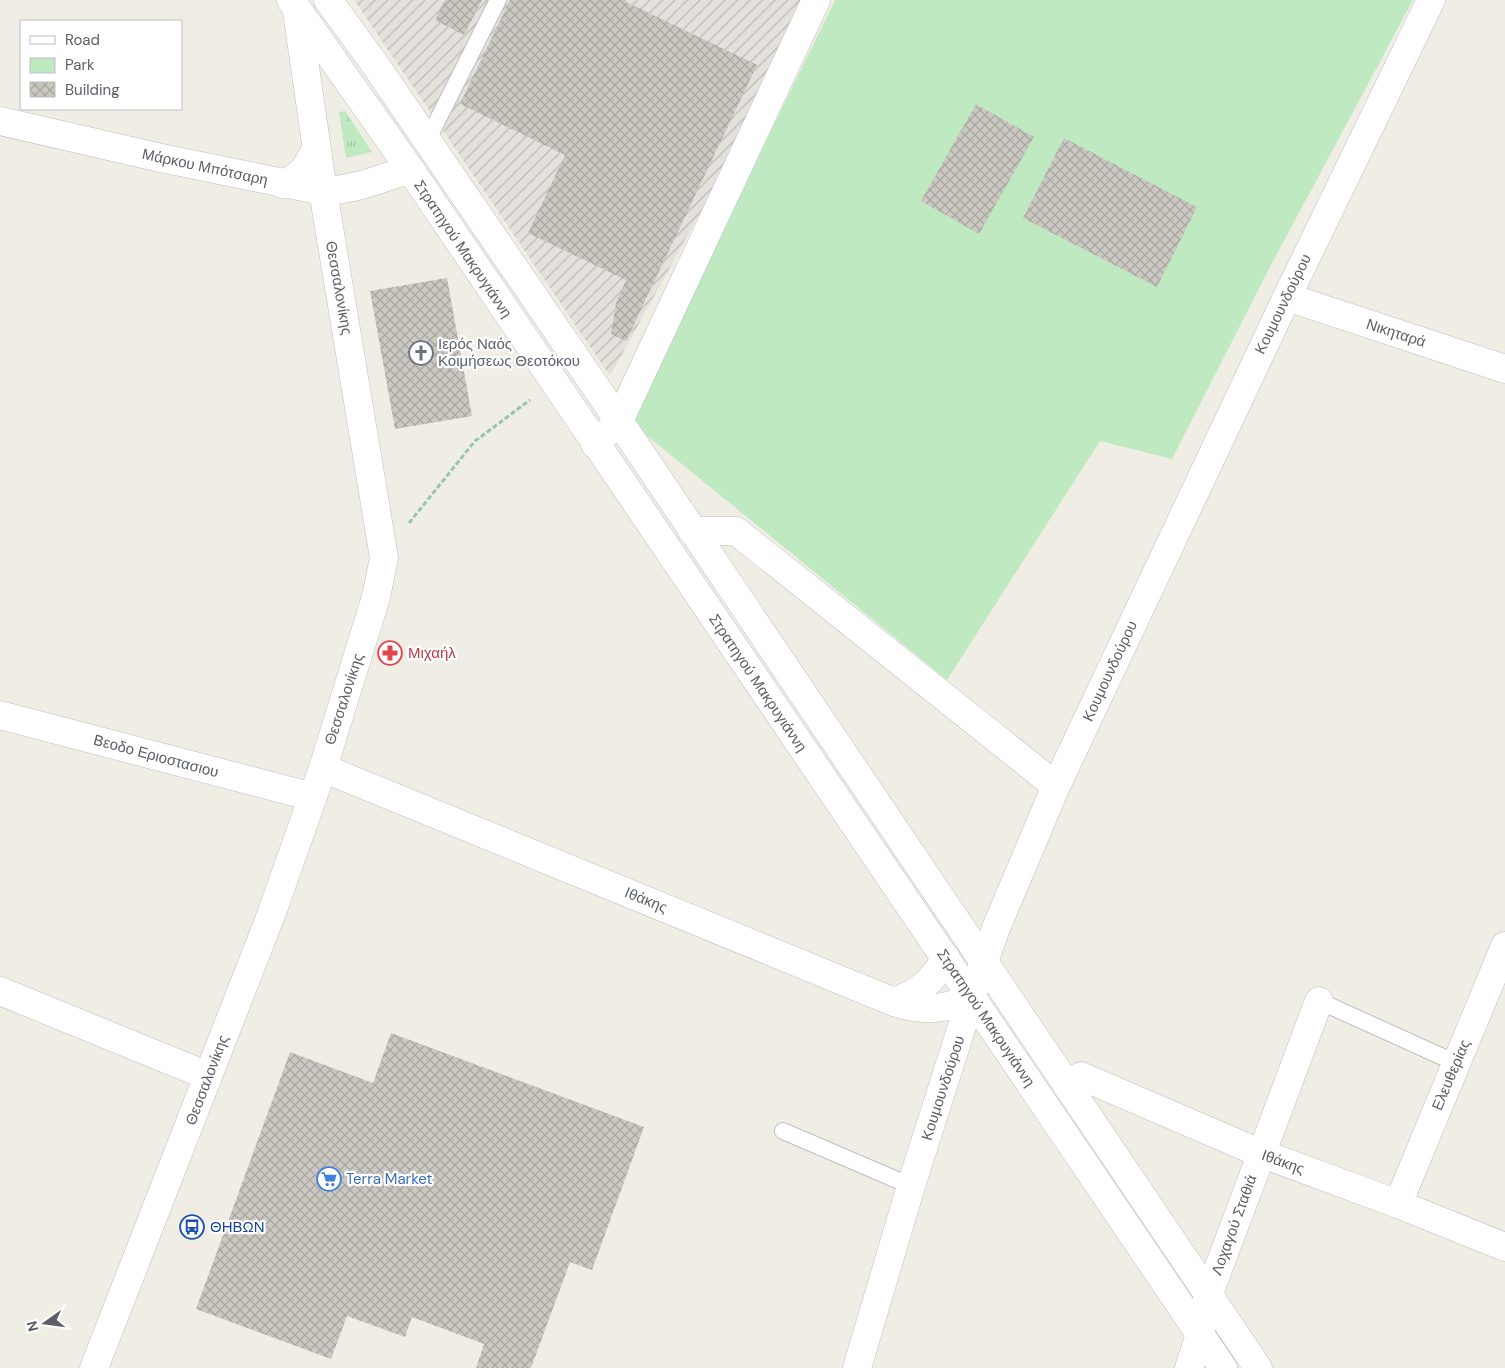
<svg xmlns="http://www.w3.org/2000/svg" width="1505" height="1368" font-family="'DM Sans',sans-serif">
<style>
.industrial{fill:url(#industrial-furrows)}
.grass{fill:url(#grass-tufts)}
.green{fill:#bfe9c1}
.building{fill:url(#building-cross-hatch)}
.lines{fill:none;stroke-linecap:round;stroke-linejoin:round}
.service-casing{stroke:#bcbec4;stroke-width:18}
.minor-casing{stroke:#bcbec4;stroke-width:29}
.tertiary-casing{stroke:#bcbec4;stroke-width:29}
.path{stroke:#96c8a7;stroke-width:3;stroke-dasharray:5 2.5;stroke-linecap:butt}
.service{stroke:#fff;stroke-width:16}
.minor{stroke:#fff;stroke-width:28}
.tertiary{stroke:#fff;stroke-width:28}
.labels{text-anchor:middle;stroke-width:4.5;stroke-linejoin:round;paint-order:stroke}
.street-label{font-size:15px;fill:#5c6066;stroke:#fff}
.worship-label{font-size:15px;fill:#5b616d;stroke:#fff;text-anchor:start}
.health-label{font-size:15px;fill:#be3a42;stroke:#fff;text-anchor:start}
.shop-label{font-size:15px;fill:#366cbe;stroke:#fff;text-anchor:start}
.transit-label{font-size:15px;fill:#164399;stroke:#fff;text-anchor:start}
</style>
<defs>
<pattern id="industrial-furrows" width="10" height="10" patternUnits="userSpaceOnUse" patternTransform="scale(1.25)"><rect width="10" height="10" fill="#e4e1dc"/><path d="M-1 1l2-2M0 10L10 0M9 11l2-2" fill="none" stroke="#bcbab6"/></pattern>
<pattern id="grass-tufts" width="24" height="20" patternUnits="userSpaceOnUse" patternTransform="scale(1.25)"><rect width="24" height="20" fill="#bfe9c1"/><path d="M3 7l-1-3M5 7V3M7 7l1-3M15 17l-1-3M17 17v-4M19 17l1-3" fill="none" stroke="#9ec0a1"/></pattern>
<pattern id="building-cross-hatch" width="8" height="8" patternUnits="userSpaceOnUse" patternTransform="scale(1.25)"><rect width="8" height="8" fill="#cbc8c1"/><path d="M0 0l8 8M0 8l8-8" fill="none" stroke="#a8a6a1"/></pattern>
</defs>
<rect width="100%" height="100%" fill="#f0eee4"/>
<path class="industrial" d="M354,0H818L610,376Z"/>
<path class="grass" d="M345,111L372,152L346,158L339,112Z"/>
<path class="green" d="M835,0H1413L1271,265L1172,459L1100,441L947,680L629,421Z"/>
<path class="building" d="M445,0H482L464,35L435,20Z
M510,0H622L757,65L626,341L611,334L616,303L626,280L528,233L565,155L460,104Z
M976,104L1034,137L979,234L921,201Z
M1064,138L1197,207L1157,287L1023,218Z
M447,278L472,416L395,429L370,291Z
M391,1033L644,1127L592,1270L570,1262L531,1368H476L484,1344L412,1317L405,1337L347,1316L331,1359L196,1309L290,1052L373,1083Z"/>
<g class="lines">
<g class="service-casing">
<path id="service" d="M427,141L498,0
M1319,1001L1456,1063
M783,1131L911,1186"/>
</g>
<g class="minor-casing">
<path id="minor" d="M0,121L161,158L323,191C354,190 380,179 410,169
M1287,297L1505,369
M595,444L619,421L816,0
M692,531H736L1056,786
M0,715L313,797
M323,768L894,1002C921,1011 947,1012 972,995
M0,991L208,1076
M1067,1086L1081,1076L1260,1153L1398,1204L1505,1247
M1398,1204L1505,946
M857,1368L911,1186L972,995L996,928L1056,786L1287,297L1431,0
M1189,1368L1200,1334L1208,1296L1319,1001"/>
</g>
<g class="tertiary-casing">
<path id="tertiary" d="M291,0L410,169L1223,1368
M328,0L374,63L619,421L1258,1368
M282,184C301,177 307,167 316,149
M894,1002C921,991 931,983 946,958
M94,1368L271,915L323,768L376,597L384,558L323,191L297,12"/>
</g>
<path class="path" d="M409,523L475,441L530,400"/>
<use href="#service" class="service"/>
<use href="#minor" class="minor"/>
<use href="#tertiary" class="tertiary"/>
</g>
<defs>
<g id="church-ring" transform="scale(1.25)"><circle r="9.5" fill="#fff" stroke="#6b7280" stroke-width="1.5"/><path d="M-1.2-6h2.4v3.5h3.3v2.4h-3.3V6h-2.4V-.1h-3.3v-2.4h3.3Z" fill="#6b7280"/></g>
<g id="pharmacy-ring" transform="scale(1.25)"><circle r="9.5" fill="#fff" stroke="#e0444e" stroke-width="1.5"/><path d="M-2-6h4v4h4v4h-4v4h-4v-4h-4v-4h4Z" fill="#e0444e"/></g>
<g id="supermarket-ring" transform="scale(1.25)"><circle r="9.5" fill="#fff" stroke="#3f7fe0" stroke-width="1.5"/><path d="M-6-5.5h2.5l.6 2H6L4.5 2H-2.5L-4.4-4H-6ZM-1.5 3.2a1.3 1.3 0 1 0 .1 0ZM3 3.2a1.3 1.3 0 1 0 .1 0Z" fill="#3f7fe0"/></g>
<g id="bus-ring" transform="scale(1.25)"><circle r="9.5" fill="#fff" stroke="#1a4fb4" stroke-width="1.5"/><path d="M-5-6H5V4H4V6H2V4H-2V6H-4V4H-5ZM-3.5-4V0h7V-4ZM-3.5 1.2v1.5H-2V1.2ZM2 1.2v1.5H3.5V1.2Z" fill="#1a4fb4"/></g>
</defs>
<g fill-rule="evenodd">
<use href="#church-ring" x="421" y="353"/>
<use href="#pharmacy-ring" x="390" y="653"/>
<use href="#supermarket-ring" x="329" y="1179"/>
<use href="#bus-ring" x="192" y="1227"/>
</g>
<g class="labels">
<g class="street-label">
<text transform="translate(205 167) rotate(12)" y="5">Μάρκου Μπότσαρη</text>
<text transform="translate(463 249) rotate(56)" y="5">Στρατηγού Μακρυγιάννη</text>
<text transform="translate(339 288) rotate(80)" y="5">Θεσσαλονίκης</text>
<text transform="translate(1283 304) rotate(-64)" y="5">Κουμουνδούρου</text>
<text transform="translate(1396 333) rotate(18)" y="5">Νικηταρά</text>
<text transform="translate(1110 671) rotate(-65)" y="5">Κουμουνδούρου</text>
<text transform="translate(758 683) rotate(56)" y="5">Στρατηγού Μακρυγιάννη</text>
<text transform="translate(344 699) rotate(-72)" y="5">Θεσσαλονίκης</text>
<text transform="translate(156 756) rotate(15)" y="5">Βεοδο Εριοστασιου</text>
<text transform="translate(646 900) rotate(22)" y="5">Ιθάκης</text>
<text transform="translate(986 1018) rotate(56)" y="5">Στρατηγού Μακρυγιάννη</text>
<text transform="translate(1451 1075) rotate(-67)" y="5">Ελευθερίας</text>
<text transform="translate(207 1080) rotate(-69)" y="5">Θεσσαλονίκης</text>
<text transform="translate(943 1088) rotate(-72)" y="5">Κουμουνδούρου</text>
<text transform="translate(1283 1162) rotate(20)" y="5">Ιθάκης</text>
<text transform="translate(1234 1225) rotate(-70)" y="5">Λοχαγού Σταθιά</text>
</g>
<g class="worship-label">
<text x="438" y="349">Ιερός Ναός<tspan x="438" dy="17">Κοιμήσεως Θεοτόκου</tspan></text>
</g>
<g class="health-label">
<text x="408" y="658">Μιχαήλ</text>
</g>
<g class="shop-label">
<text x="346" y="1184">Terra Market</text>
</g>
<g class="transit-label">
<text x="210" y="1232">ΘΗΒΩΝ</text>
</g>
</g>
<rect x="20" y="20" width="162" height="90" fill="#ffffff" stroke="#bebfc2"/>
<rect x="30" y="36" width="25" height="8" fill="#ffffff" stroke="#bebfc2"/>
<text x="65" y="45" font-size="15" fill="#5c6066">Road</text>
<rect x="30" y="58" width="25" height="15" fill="#bfe9c1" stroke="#bebfc2"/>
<text x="65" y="70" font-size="15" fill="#5c6066">Park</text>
<rect x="30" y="82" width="25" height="15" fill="url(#building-cross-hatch)" stroke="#bebfc2"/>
<text x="65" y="95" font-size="15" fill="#5c6066">Building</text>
<g transform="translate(45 1323) rotate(256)" stroke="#ffffff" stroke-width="4" paint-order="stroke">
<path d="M0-4L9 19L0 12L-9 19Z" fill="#5c6066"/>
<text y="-8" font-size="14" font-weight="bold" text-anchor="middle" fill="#5c6066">N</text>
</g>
</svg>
